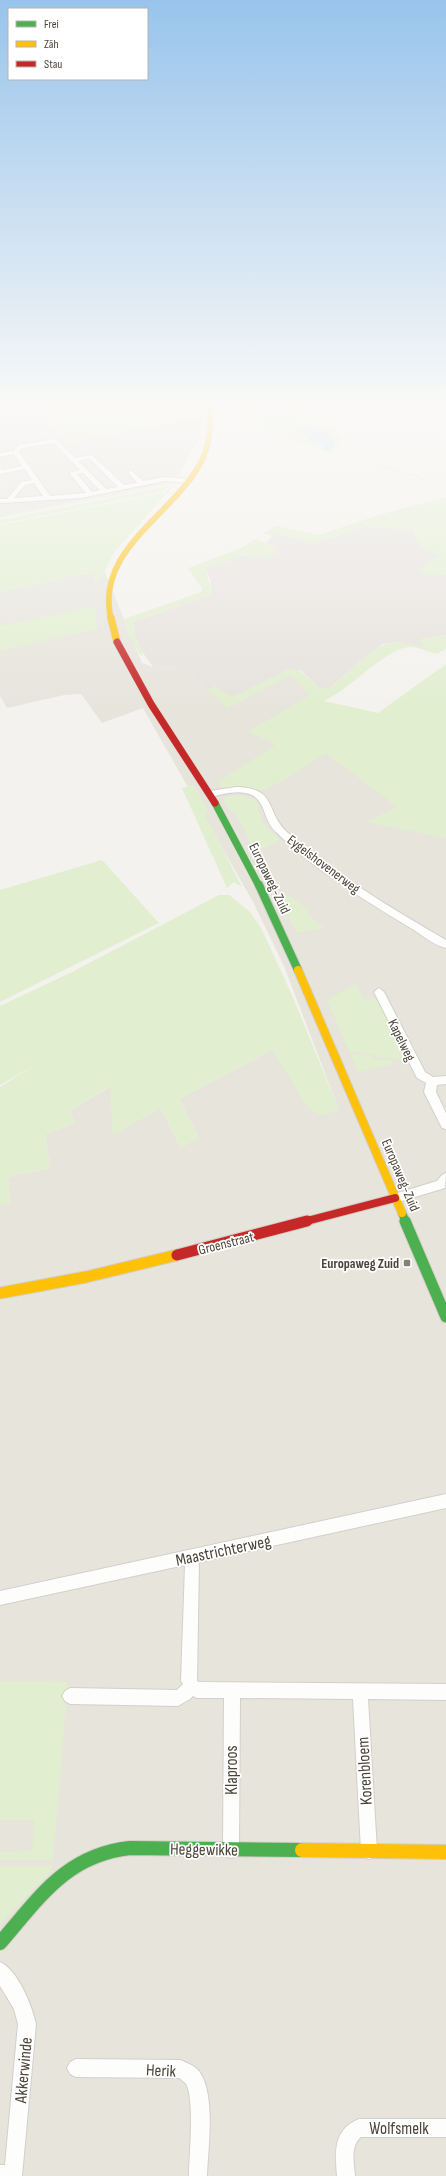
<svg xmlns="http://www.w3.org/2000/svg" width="446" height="2176" font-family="'Sofia Sans Condensed',sans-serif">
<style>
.residential{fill:#e7e4dc}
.industrial{fill:#e6e2de}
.green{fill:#e1eecf;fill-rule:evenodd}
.water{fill:#c0ddf1}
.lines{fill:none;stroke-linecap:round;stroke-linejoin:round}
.street-casing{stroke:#d2d0cb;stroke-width:2}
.fast-far3-casing{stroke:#d3cfc5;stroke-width:8}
.fast-far2-casing{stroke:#d3cfc5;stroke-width:10}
.fast-far1-casing{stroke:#d3cfc5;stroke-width:13}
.fast-casing{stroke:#d3cfc5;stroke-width:16}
.slow-far4-casing{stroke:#d3cfc5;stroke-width:6}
.slow-far3-casing{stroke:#d3cfc5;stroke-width:8}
.slow-far2-casing{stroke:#d3cfc5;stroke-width:10}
.slow-far1-casing{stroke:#d3cfc5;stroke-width:13}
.slow-casing{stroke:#d3cfc5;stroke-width:16}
.jam-far2-casing{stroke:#d3cfc5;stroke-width:8}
.jam-far1-casing{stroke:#d3cfc5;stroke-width:10}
.jam-casing{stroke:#d3cfc5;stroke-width:13}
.street{fill:#fdfdfc;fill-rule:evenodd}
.fast-far3{stroke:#4caf50;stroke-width:7}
.fast-far2{stroke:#4caf50;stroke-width:8}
.fast-far1{stroke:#4caf50;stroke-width:11}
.fast{stroke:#4caf50;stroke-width:14}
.slow-far4{stroke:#ffc107;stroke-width:5.5}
.slow-far3{stroke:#ffc107;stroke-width:7}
.slow-far2{stroke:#ffc107;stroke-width:8}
.slow-far1{stroke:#ffc107;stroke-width:11}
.slow{stroke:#ffc107;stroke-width:14}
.jam-far2{stroke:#c62828;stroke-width:7}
.jam-far1{stroke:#c62828;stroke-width:8}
.jam{stroke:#c62828;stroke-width:11}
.poi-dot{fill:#868178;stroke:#fff;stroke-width:1.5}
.labels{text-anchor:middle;stroke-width:3.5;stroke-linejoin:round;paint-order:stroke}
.street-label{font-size:14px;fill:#4b4439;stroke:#fff}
.poi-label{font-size:14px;font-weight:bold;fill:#4b4439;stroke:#fff;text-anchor:end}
.near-street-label{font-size:17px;fill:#4b4439;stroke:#fff}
</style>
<rect width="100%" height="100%" fill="#f4f2ee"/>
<path class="residential" d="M104,570L142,663L153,667L187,668L205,689L291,673L319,695L324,750L446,817V2176H0V1205L10,1202L8,1177L50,1168L45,1134L75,1123L69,1111L111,1086L113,1134L161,1108L181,1148L198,1137L179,1099L272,1050L321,1115L339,1110L284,966L253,902L143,708L102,723L81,694L64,695L7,708L0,696V592Z"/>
<path class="industrial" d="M0,407H39L64,443L202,417L201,425L198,443L195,445L180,473L173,480L167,481L168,483L0,516Z
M366,526L413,530L421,548L439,555L419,571L427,575H446V635L421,639L423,647H413L397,642L383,644L359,662L330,688L324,689L318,687L302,671L289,669L232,697L215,687L207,690L205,689L187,668L153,667L143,653L135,637L133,622L210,595L212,592L210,580L205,569L231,559L273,547L266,543L275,533L316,543Z"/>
<path class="green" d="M39,407H202L203,417L63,443Z
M262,407H291L343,431L339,433L343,439L333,452L416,475L446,488L408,474L294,442L233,416L232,413ZM270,408C282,408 286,414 294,420L293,424C280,428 266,424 256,414ZM306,426C319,428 331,428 335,443L330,451C321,446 301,438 296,431L297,428Z
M166,480H173L168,485L0,518V516L168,484Z
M178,481L114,552L100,581L94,582V572L0,592V525L164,493Z
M169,486L162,492L0,524V520Z
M446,497V575H427L419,571L438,555L421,548L413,530L366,526L316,543L275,533L271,536L264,533L276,526L319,535L378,515Z
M255,539L266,543L276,551L275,554L266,558L246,554L205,569L212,592L210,595L133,622L135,637L143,653L141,656L126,630L124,619L201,592L202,588L188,568L241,548Z
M94,606L98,629L0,651V626Z
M446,635V649L436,654C429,652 420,648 412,647C387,646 350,690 324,701L378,713L446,664V838L366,822L397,807L326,753C304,766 284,783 259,791C246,785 235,786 221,788L218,782L274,746V744L250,732L251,730L310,695L293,677L289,676L228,708L207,690L215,686L232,697L289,669C309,668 312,692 330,688C347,675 374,643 395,642C404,642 413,647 423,647L420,639Z
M194,785L208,810L205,815L242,887L234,882L227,888L182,788Z
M241,795L256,800L262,822L280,841L259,851L266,862H262L234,812L228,809L223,800L225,797Z
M102,860L159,923L0,1002V890Z
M283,891L310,911L307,914L324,928L297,933L278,895Z
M219,895H229L250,912L261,928L292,995L339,1110L321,1115L309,1109L272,1050L179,1099L198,1138L181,1148L161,1108L113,1135L110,1086L69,1111L75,1123L45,1134L50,1168L8,1177L10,1203L0,1205V1087L35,1065L0,1085V1006L72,972Z
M357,984L364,1000L377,998L406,1060L376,1057V1055L349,1051L327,1000Z
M350,1053L373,1057V1059L393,1061V1064L358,1072Z
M0,1681L68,1682L53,1860H0V1852L32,1851L34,1820H0Z
M0,1866H53L51,1871L0,1924Z"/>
<path class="water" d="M270,408L283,410L297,422C283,429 267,426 256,413L260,410Z
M306,426L328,431L334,441L335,443L330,451L324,450L322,445L315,444L296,431L297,428Z"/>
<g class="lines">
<g class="street-casing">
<path id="street" d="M55,439L75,458L92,455L124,485L137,483L128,472L131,470L143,481L165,477L189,479L192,481L189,483L165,481L81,498L0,503V499H7L21,482L32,480L25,469L0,474V468L3,470L22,466L14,454L0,457V453L14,451L18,445ZM54,443L80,470L69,473L86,493L50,496L19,452L22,448ZM89,458L118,487L106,489L78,461ZM83,473L100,490L92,492L77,474ZM34,483L43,496L14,498L25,485Z
M236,787C279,788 264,812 288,833C336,875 391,908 446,940V948C433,945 421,934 409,927C366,901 312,868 276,832C263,820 266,802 252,795C239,789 223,794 210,797L206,794L210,791Z
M379,988L384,992L425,1072L433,1077L446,1076V1084L437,1085L436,1092L446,1113V1129L442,1128L424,1092L426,1083L417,1078L374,992Z
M446,1173L445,1188L395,1203L391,1201L389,1198L391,1195L437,1181L442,1175Z
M446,1494V1508L199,1562L197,1681L199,1682L446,1684V1700L368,1699L377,1851L375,1857L369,1859L363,1857L361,1851L353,1699L240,1698L239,1850L237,1856L231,1858L225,1856L223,1850L224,1698H197L193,1696L190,1699L178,1706L70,1704L65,1701L62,1696L65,1691L70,1688L177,1690L183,1684L181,1681L185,1565L0,1605V1591Z
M0,1962C18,1970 32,2006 36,2024L22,2176H0V2165H5L18,2024L14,2009L0,1986Z
M76,2059L180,2060C187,2063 194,2065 199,2071C216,2094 208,2148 207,2176H189C189,2157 195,2099 186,2084C184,2082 182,2080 179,2078L76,2077L70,2074L67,2068L70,2062Z
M359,2119H446V2137H361C350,2146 354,2163 355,2176H337C335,2151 333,2130 359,2119Z"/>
</g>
<g class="fast-far3-casing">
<path id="fast-far3" d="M215,803L259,886"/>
</g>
<g class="fast-far2-casing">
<path id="fast-far2" d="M259,885L298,970
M402,1213L406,1222"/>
</g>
<g class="fast-far1-casing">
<path id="fast-far1" d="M405,1221L446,1317"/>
</g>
<g class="fast-casing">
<path id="fast" d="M0,1943C39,1898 66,1855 130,1848L302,1850"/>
</g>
<g class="slow-far4-casing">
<path id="slow-far4" d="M111,619C94,548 177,514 203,458C210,442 211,424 210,407"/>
</g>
<g class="slow-far3-casing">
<path id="slow-far3" d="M111,618L117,642"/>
</g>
<g class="slow-far2-casing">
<path id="slow-far2" d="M298,970L402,1213"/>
</g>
<g class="slow-far1-casing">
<path id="slow-far1" d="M0,1293L86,1277L177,1255"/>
</g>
<g class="slow-casing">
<path id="slow" d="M302,1850L446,1852"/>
</g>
<g class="jam-far2-casing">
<path id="jam-far2" d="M117,642L151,704L215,803"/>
</g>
<g class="jam-far1-casing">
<path id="jam-far1" d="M303,1222L395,1198"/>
</g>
<g class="jam-casing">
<path id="jam" d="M177,1255L307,1221"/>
</g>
<use href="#street" class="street"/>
<use href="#fast-far3" class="fast-far3"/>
<use href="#fast-far2" class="fast-far2"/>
<use href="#fast-far1" class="fast-far1"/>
<use href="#fast" class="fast"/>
<use href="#slow-far4" class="slow-far4"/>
<use href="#slow-far3" class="slow-far3"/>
<use href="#slow-far2" class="slow-far2"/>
<use href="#slow-far1" class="slow-far1"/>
<use href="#slow" class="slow"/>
<use href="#jam-far2" class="jam-far2"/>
<use href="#jam-far1" class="jam-far1"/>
<use href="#jam" class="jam"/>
</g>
<linearGradient id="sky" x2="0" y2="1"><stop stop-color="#98c4ec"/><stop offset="0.57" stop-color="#faf9f7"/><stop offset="1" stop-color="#faf9f7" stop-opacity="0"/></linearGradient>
<rect width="446" height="712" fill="url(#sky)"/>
<rect class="poi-dot" x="403" y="1259" width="8" height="8" rx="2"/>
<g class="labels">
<g class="street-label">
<text transform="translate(324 864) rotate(37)" y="5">Eygelshovenerweg</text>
<text transform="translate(270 878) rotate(64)" y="5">Europaweg-Zuid</text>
<text transform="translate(402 1040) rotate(64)" y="5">Kapelweg</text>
<text transform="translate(401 1175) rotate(67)" y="5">Europaweg-Zuid</text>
<text transform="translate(226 1243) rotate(-14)" y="5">Groenstraat</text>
</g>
<g class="poi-label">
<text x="399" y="1268">Europaweg Zuid</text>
</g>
<g class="near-street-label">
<text transform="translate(223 1550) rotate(-12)" y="6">Maastrichterweg</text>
<text transform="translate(231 1770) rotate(-90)" y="6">Klaproos</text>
<text transform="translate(364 1771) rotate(-93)" y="6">Korenbloem</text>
<text transform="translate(204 1849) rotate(1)" y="6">Heggewikke</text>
<text transform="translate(23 2070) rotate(-85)" y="6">Akkerwinde</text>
<text transform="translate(161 2070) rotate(3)" y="6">Herik</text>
<text x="399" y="2134">Wolfsmelk</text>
</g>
</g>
<rect x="8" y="8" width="140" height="72" fill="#ffffff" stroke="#b7b4b0"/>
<rect x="16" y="21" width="20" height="6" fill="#4caf50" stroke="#b7b4b0"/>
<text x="44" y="28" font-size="12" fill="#4b4439">Frei</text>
<rect x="16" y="41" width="20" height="6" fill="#ffc107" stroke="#b7b4b0"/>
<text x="44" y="48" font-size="12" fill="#4b4439">Zäh</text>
<rect x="16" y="61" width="20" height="6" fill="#c62828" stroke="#b7b4b0"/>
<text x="44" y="68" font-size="12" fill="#4b4439">Stau</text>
</svg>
